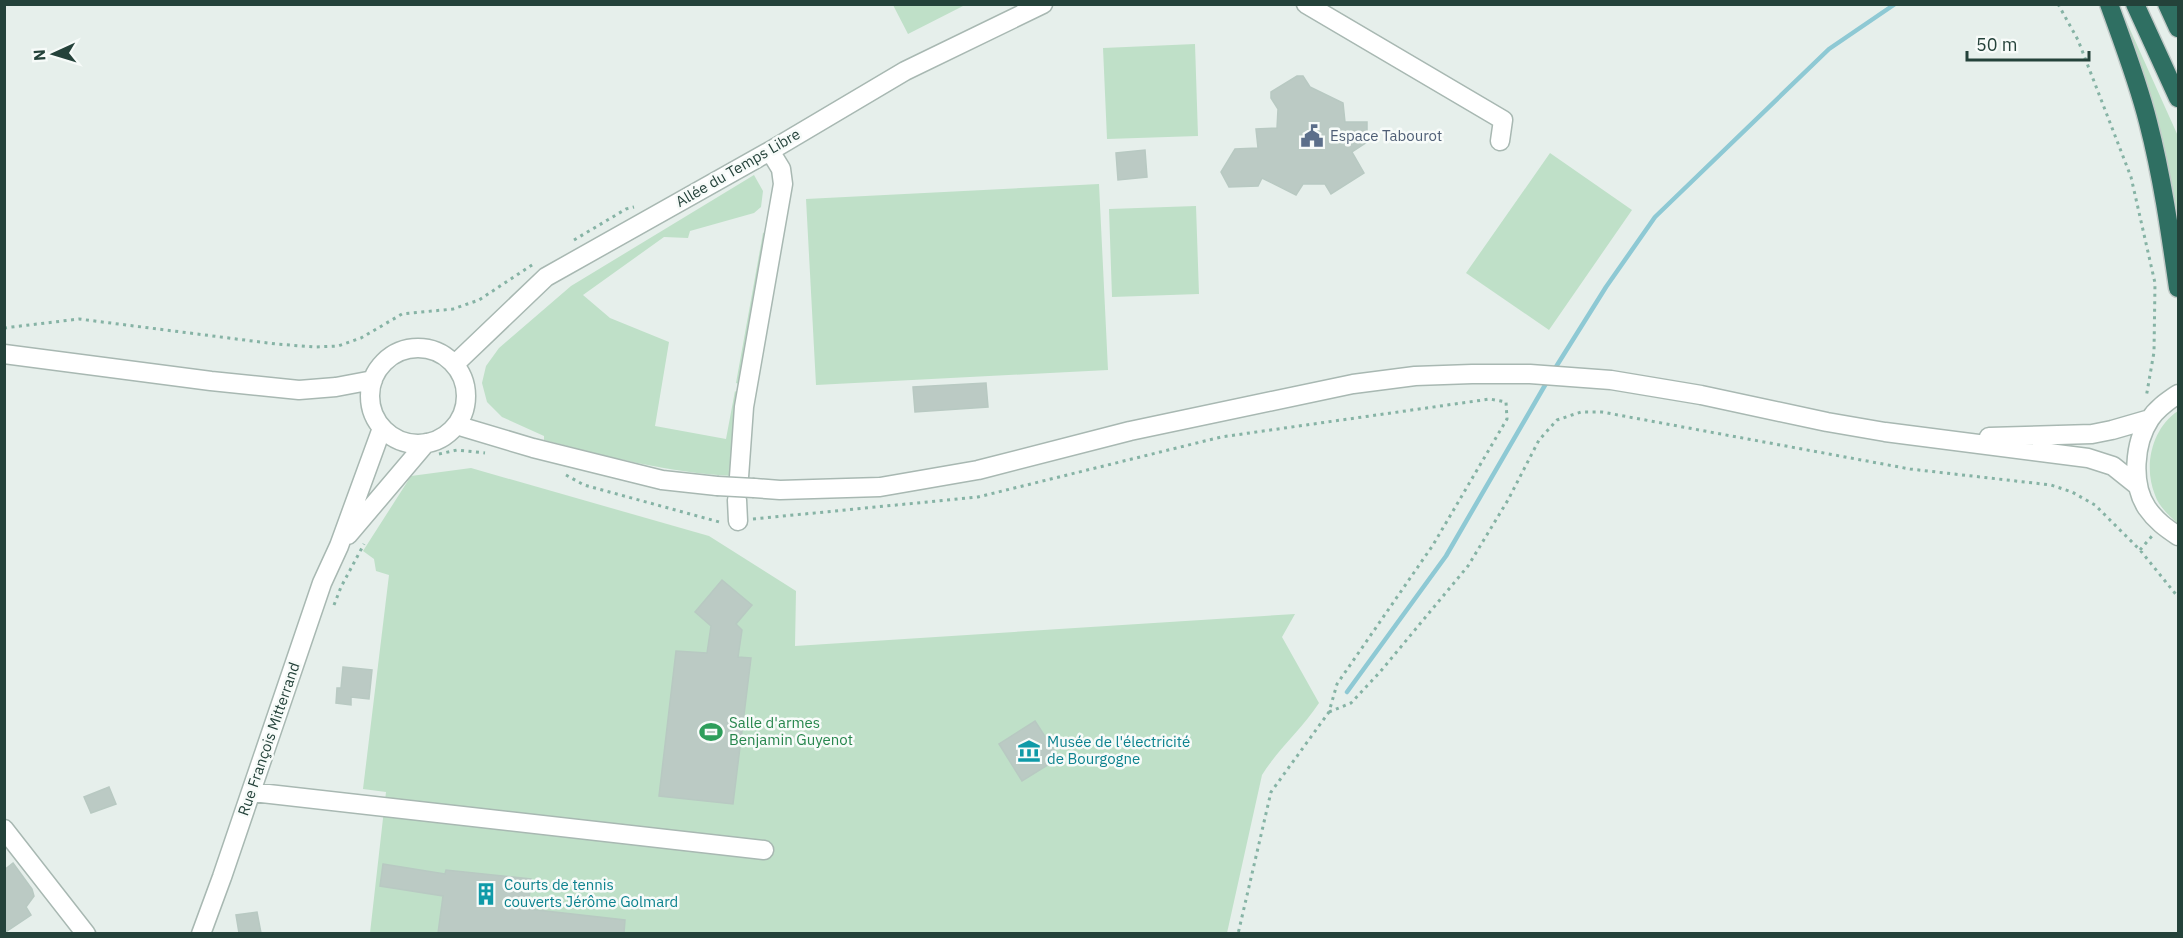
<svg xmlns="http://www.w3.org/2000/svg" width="2183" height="938" font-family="'IBM Plex Sans',sans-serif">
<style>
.green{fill:#bfe0c8}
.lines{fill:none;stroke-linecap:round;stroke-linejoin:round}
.stream{stroke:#8ec9d4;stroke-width:4.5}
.building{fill:#bbcac4;stroke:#b8c9c2;stroke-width:1.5}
.minor-casing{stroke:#a8b8b2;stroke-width:21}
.highway-casing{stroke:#c2cac8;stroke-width:21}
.path{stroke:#86b3a5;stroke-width:3;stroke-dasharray:3 4.5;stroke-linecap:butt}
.minor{stroke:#fff;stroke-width:18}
.highway{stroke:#2f6f62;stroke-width:18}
.minor-bridge-casing{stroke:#a8b8b2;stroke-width:21;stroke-linecap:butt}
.minor-bridge{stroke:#fff;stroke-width:18}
.labels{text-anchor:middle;stroke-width:5;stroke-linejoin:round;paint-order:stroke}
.service-label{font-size:15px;fill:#4e5e75;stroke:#f7fbf9;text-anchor:start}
.street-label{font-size:15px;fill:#24423a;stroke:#f7fbf9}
.leisure-label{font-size:15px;fill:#27864d;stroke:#f7fbf9;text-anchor:start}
.culture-label{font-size:15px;fill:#0d838f;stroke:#f7fbf9;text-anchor:start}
</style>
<rect width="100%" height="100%" fill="#e6efeb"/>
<path class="green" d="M893,5H965L908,34Z
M2119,5L2178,136V240Z
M1195,44L1198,136L1107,139L1103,48Z
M1550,153L1632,210L1549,330L1466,273Z
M754,175L763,191L761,207L754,213L690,231L688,238L664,237L583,295L610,318L669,342L655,426L726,439L735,391L740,395L733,476C668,473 606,456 544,440V436L502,417L487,402L482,383L486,366L499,348L571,286Z
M1099,184L1108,370L816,385L806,199Z
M1196,206L1199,294L1112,297L1109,209Z
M773,228L749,386L736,383L763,233Z
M2178,411V524C2169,515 2159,507 2155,495C2143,466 2152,428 2178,411Z
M471,468L709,536L796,591L795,646L1295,614L1282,637L1319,703C1302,729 1279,748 1262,775L1227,933H370L386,792L363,789L389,575L376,571L374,559L363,551L411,476Z"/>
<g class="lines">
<path class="stream" d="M1554,370L1606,287L1655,217L1829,49L1895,4
M1347,692L1446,556L1548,380"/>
</g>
<path class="building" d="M1297,76H1303L1310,87L1343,103L1345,122H1367V142L1352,152L1364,173L1331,194L1325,184H1303L1296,195L1262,178L1258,186L1229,187L1221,172L1235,149L1258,148L1256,129L1277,128L1278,109L1271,98V92Z
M1145,150L1147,177L1118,180L1116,153Z
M986,383L988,407L915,412L913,387Z
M722,580L752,605L736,624L742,630L738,657L751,658L733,804L659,796L676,651L707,653L711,626L695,612Z
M343,667L372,670L369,699L351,697V705L336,703L337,688H341Z
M1035,721L1059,758L1022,781L999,744Z
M109,787L116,804L91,813L84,797Z
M13,863L32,889L34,896L26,907L31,915L4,933V870Z
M383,864L445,874L446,870L531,879L528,909L625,920L624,933H438L443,896L380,886Z
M257,912L261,933H239L236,915Z"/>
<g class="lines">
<g class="minor-casing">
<path id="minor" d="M1306,4L1503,120L1500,141
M370 396a48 48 0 1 1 96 0a48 48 0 1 1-96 0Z
M4,354L211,381L299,390L336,387L373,380
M455,364L546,277L770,151L905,71L1043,4
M2178,394C2168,401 2157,408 2150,419C2134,443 2131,484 2147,508C2156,521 2166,528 2178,536
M456,425L533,448L662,480L717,486
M1989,437L2092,434L2112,430L2150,419
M739,477L744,407L783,184L781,169L770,151
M754,488L780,490L880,487L978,470L1130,431L1353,384L1415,376L1472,374H1530L1611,380L1701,395L1827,422L1885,432L2088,458L2113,466L2138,486
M737,500L738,521
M348,535L426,443
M252,792L764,850
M4,829L86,934
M201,934L222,877L322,583L339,546L382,428"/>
</g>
<g class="highway-casing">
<path id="highway" d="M2109,4C2123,43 2138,82 2148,122C2162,176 2170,232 2178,288
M2135,4L2178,98
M2167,4L2178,28"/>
</g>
<path class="path" d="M2058,4L2078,40L2131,177L2155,283L2154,352L2146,398
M574,240L626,209L634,207
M4,328L79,319L276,344L315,347L338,346L361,338L402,314L453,309L479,300L535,263
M439,454L457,450L485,453
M566,475L584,485L723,523
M753,519L978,497L1221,437L1490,399L1506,402L1507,419L1433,545L1337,684L1329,712L1271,792L1238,934
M2140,550L2152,536
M334,605L341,587L364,544
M1329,712L1351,703L1380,672L1468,566L1508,500L1539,440L1557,420L1581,412H1602L1910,469L2051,485L2072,492L2095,505L2140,550L2178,597"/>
<use href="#minor" class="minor"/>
<use href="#highway" class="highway"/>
<g class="minor-bridge-casing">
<path id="minor-bridge" d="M717,486L754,488"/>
</g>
<use href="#minor-bridge" class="minor-bridge"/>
</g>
<defs>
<g id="civic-bare" transform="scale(1.8)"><path d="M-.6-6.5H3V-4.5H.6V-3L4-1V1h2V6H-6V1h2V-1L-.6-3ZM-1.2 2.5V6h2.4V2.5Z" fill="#5c6f8a" stroke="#f7fbf9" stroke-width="2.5" paint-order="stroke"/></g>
<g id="stadium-bare" transform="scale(1.8)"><path d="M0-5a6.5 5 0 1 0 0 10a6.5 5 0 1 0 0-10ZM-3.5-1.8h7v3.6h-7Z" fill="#2e9e5b" stroke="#f7fbf9" stroke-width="2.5" paint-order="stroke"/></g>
<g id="museum-bare" transform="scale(1.8)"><path d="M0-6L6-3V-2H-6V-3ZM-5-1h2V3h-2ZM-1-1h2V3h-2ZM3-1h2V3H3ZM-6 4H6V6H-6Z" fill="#0f9aa8" stroke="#f7fbf9" stroke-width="2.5" paint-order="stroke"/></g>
<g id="building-bare" transform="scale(1.8)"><path d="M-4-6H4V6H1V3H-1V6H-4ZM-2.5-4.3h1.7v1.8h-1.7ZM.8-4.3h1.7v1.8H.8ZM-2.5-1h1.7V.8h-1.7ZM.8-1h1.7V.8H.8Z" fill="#0f9aa8" stroke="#f7fbf9" stroke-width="2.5" paint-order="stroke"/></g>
</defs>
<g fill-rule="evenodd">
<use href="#civic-bare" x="1312" y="136"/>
<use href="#stadium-bare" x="711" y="732"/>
<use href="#museum-bare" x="1029" y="751"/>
<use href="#building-bare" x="486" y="894"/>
</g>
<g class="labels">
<g class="service-label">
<text x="1330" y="141">Espace Tabourot</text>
</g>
<g class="street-label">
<text transform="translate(738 168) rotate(-30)" y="5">Allée du Temps Libre</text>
<text transform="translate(269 739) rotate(-71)" y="5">Rue François Mitterrand</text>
</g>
<g class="leisure-label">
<text x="729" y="728">Salle d'armes<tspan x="729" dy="17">Benjamin Guyenot</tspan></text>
</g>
<g class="culture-label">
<text x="1047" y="747">Musée de l'électricité<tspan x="1047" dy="17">de Bourgogne</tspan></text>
<text x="504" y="890">Courts de tennis<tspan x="504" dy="17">couverts Jérôme Golmard</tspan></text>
</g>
</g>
<rect width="2183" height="938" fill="none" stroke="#24423a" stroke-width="12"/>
<g transform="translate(54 54) rotate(266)" stroke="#f7fbf9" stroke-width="4.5" paint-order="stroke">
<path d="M0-4.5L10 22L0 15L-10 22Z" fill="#24423a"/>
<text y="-9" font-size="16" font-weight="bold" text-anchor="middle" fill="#24423a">N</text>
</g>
<path d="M1967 51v9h122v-9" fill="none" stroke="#24423a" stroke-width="3"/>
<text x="1976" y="51" font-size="18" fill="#24423a" stroke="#f7fbf9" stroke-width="4.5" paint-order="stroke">50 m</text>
</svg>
